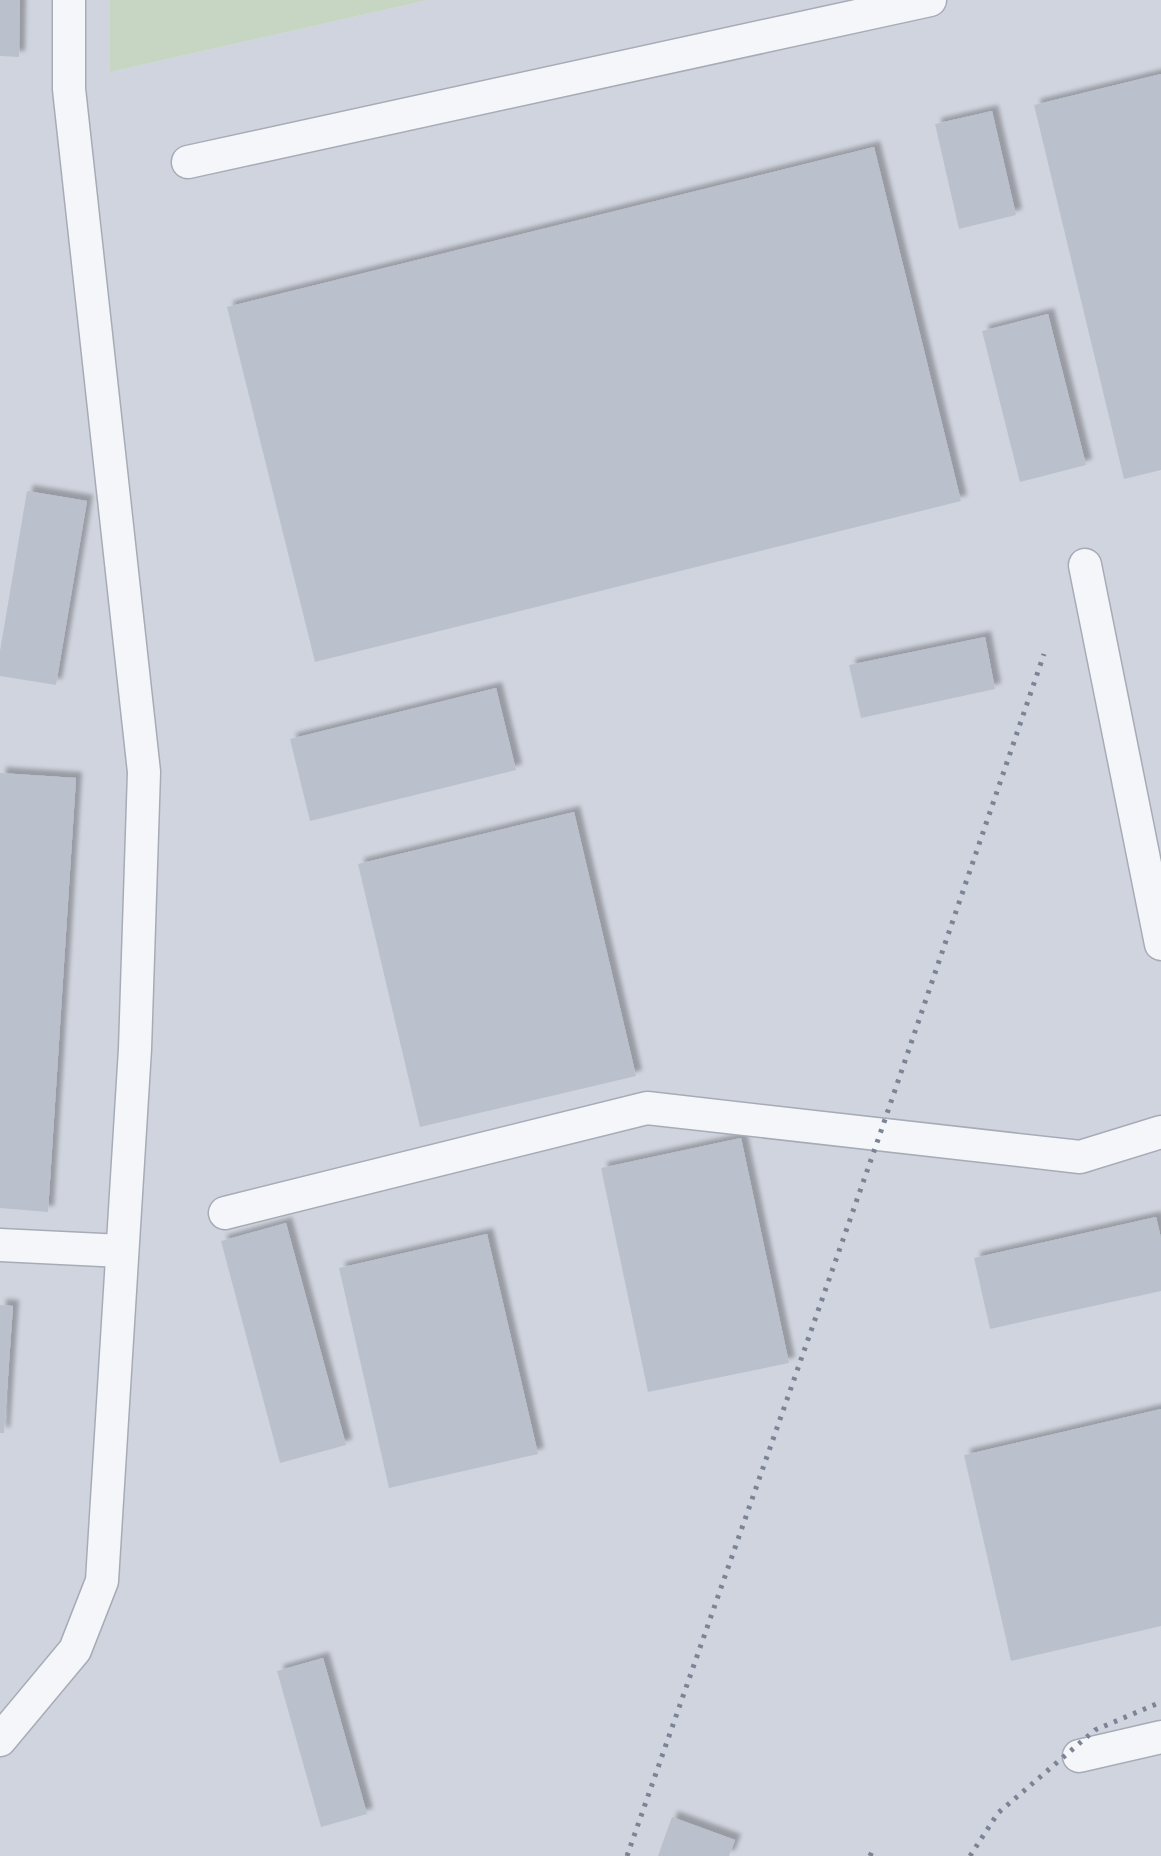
<svg xmlns="http://www.w3.org/2000/svg" width="1161" height="1856" font-family="'Space Grotesk',sans-serif">
<style>
.built{fill:#d0d4de}
.green{fill:#c6d6c2}
.building{fill:#bbc1cc;filter:url(#shadow)}
.lines{fill:none;stroke-linecap:round;stroke-linejoin:round}
.minor-casing{stroke:#a6acb6;stroke-width:35}
.minor{stroke:#f5f6f9;stroke-width:32}
.rail{stroke:#7a8496;stroke-width:5;stroke-dasharray:3.5 7;stroke-linecap:butt}
</style>
<defs>
<filter id="shadow"><feDropShadow dx="6" dy="-6" stdDeviation="2" flood-color="#0004"/></filter>
</defs>
<rect width="100%" height="100%" fill="#e2e5eb"/>
<path class="built" d="M0,0H110V72L428,0H1161V1856H0Z"/>
<path class="green" d="M110,0H428L110,72Z"/>
<path class="building" d="M0,0H20L19,57L0,56Z
M1161,74V470L1124,479L1034,105Z
M992,111L1016,215L959,229L935,124Z
M874,147L961,501L315,662L227,307Z
M1048,314L1086,465L1020,482L982,331Z
M27,491L87,501L56,685L0,676V651Z
M985,637L995,689L861,718L849,665Z
M496,688L516,770L310,821L290,739Z
M0,773L76,778L48,1212L0,1208Z
M574,812L636,1076L420,1127L358,864Z
M741,1138L789,1363L648,1392L601,1168Z
M1156,1217L1161,1238V1291L990,1329L974,1258Z
M286,1223L346,1445L280,1463L221,1241Z
M487,1234L538,1454L389,1488L339,1268Z
M0,1305L13,1306L4,1433H0Z
M1161,1409V1626L1011,1661L964,1455Z
M323,1658L367,1814L321,1827L277,1671Z
M672,1817L735,1840L729,1856H658Z"/>
<g class="lines">
<g class="minor-casing">
<path id="minor" d="M188,162L930,0
M1085,565L1161,944
M225,1213L647,1108L1080,1157L1161,1132
M0,1245L122,1251
M0,1740L75,1650L102,1581L135,1049L144,772L69,89V0
M1079,1756L1161,1737"/>
</g>
<use href="#minor" class="minor"/>
<path class="rail" d="M627,1856L880,1134L1044,654
M870,1856L874,1847
M970,1856L998,1813L1095,1730L1161,1702"/>
</g>
</svg>
